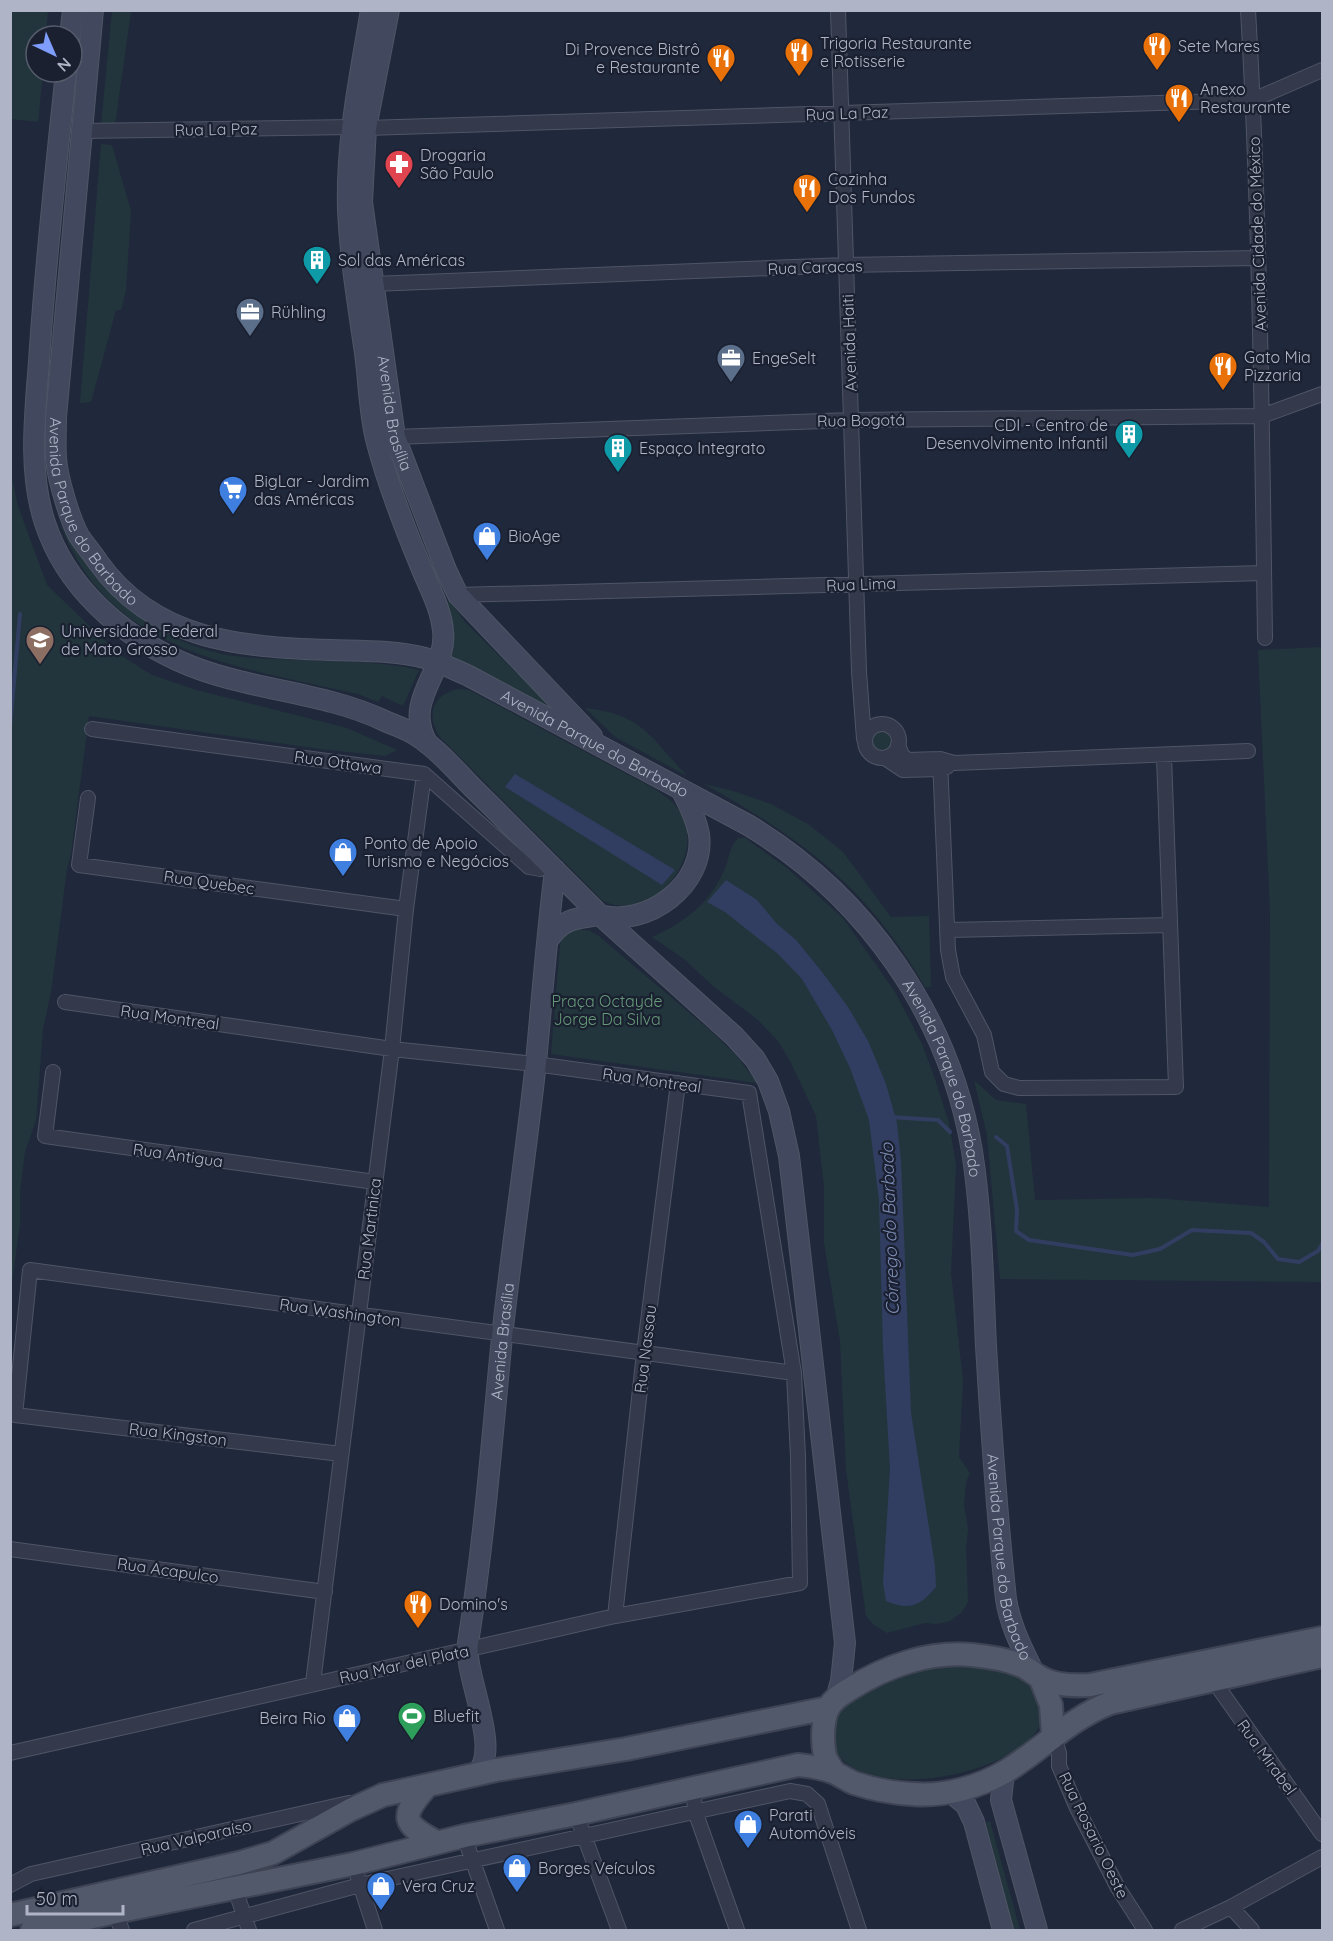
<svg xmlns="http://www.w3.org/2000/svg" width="1333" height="1941" font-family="Quicksand,sans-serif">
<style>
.green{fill:#22353c}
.water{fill:#323e61}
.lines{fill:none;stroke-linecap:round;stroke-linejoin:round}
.stream{stroke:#323e61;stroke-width:4}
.street-casing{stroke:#4f5566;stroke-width:16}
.secondary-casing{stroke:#4f5566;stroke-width:22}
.primary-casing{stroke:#3e4454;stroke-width:26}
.street{stroke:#343a4b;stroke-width:14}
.secondary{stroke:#42495e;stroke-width:20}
.primary{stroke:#52596b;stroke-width:22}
.labels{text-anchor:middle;stroke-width:4.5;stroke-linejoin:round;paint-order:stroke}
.poi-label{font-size:16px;fill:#afb5c7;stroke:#1a2030;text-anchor:start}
.street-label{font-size:16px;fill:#afb5c7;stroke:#1a2030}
.park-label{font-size:16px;fill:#659978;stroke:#1a2030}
.water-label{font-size:18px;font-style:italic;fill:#7d8db5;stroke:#1a2030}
</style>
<rect width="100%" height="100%" fill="#20283b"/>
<path class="green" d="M11,10L48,11L46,36H36V72H43L38,122L11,119Z
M112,11H131L115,125H101Z
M101,144L112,145L131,211L126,290L121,310H116L91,402L80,403Z
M11,446V474L18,506L47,585L120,655L152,675L196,690L347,728L397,750L385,756L320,749L89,716L71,854L67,869L51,992L43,1029L36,1120L25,1152L20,1190V1224L11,1290Z
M58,519C92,586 148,638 222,654C249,659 278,659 305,660C343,662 382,661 419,670L403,706L382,696L378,702L358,694C268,673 155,660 93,583C78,564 67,542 58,519Z
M449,600L465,622L557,713L451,657L454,631L446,604Z
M1322,647V1282L1000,1279L987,1135L974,1080L996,1100L1026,1104L1035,1200L1153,1198L1269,1207L1270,911L1258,650Z
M460,689L469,690C516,715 563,740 610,765C629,776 652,785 669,799C719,841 658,927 603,901L441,738C425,717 432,693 460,689Z
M585,708C643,714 651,738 687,776L615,737Z
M869 741a13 13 0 1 1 26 0a13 13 0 1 1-26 0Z
M704,784L733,791L771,804L808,824L843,852L891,917L929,916L931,987H925C868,888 803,839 704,784Z
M738,838H745L787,868L843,918L895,992L922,1044L935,1079L949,1123L956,1165L951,1273L963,1380L959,1457L970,1473L966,1482L964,1505L968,1529L966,1549L968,1602L962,1612L950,1621L937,1624L925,1623L887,1633L874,1625L866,1616L846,1470L840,1341L824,1243V1186L816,1116L790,1061L778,1041L758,1020L713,986L684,959L652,937C682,924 709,904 723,873C729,861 729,847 738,838Z
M579,929L590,931L600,937L712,1032L736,1055L757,1083L551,1054L560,945C562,934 569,930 579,929Z
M964,1662L1023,1673C1027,1678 1034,1684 1037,1691C1039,1694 1039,1700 1040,1704C1040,1710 1042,1716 1041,1722C1023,1778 845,1808 833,1741C831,1728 834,1718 843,1708C857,1692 898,1673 919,1667C933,1663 950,1664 964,1662Z
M990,1821L1020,1930H1013L986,1823Z"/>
<path class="water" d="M515,774L675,870L662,885L505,787Z
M726,880L757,900L777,924L796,940L822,972L848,1007L868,1041L886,1084L897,1123L901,1161L911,1413L935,1566L936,1587C920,1606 910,1611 886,1601L883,1583L890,1469L883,1348L879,1200L869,1120L850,1068L832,1030L802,979L778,954L725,912L707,902Z"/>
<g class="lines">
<path class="stream" d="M10,727L20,614
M890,1117L938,1120L950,1132
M996,1137L1007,1146L1017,1210L1016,1231L1029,1240L1133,1255L1160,1249L1192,1230L1251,1233L1264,1242L1278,1259L1299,1262L1318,1251L1322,1244"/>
<g class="street-casing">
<path id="street" d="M838,10L859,672L864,739
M1248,10C1260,219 1262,429 1265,638
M366,128L1253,100L1322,70
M81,131L352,127
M373,284L846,265L1258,258
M395,437L851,420L1262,416L1322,394
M458,595L1264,573
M865 741a17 17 0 1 1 34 0a17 17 0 1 1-34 0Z
M92,729L424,774L529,867L540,869L549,864
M898,745L902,755L907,760L940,759L954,763L1248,751
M885,758L903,770L941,769L947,767
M940,759L948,950L953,977L984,1035L992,1072L1004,1084L1019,1088L1176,1087L1164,756
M88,798L79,865L406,909
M948,930L1170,925
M53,1072L45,1136L375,1182
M341,1454L15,1415L30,1270L794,1373
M10,1549L325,1592
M615,1616L644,1353L678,1083
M1213,1680L1322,1834
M313,1683L392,1049L406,909L424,774
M1053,1735L1059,1753V1766L1077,1808L1118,1888L1145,1930
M10,1753L615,1616L800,1583L798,1457L794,1373L749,1093L535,1064L392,1049L65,1002
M691,1788L694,1797L695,1811L737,1930
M576,1814L619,1930
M464,1836L497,1930
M358,1878L375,1930
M10,1885L31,1874L349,1803
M235,1889L249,1930
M1231,1907L1252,1930
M114,1912L122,1930
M194,1930L360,1885L790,1791L807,1794L818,1804L859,1930
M1182,1930L1231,1907L1322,1857"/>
</g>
<g class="secondary-casing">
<g id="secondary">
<path id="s1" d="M93,10L56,417C56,430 55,444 56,458C57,477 70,520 79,536C85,545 92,553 98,562C154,641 241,647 330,650C361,651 394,650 425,658C439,662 453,669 467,675L748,825C866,896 949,1015 972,1151C982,1215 983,1281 986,1346C991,1430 997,1515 1006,1599C1010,1625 1022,1648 1033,1671"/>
<path d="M371,10C360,76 346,142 348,209C350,257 358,305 365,353C369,382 369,414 377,443C388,485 404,526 421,567C429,587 441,608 443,631C448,671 402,699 427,743"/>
<path id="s2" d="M389,10L366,128L362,202L395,437L446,570L458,595L592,736"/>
<path d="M70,36L73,10"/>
<path d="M66,72C56,168 45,265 39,362C35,414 28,472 45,523C66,587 120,634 179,661C245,691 320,690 385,721C396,726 407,729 417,736C439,750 458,773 476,791C518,832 558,874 600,915C646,928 706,885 699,834C696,819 689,804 682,791"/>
<path d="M548,940C562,919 575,918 600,915L734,1036L755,1059L768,1081L779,1111L789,1156L845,1643L841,1681L836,1698"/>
<path d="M1006,1771L1003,1781L1001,1800L1037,1930"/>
<path id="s3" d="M474,1775C505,1755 463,1675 468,1643C484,1542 492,1439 502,1337C512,1245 526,1154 536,1062C542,998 547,934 555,870"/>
<path d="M950,1792L966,1805L974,1822L1003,1930"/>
</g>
</g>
<g class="primary-casing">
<path id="primary" d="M1040,1677L1051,1705L1053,1735
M834,1772C831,1767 827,1762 825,1756C822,1742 822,1719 829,1707C834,1698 842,1694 850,1689C886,1666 929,1651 972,1655C989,1657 1006,1659 1022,1666C1029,1669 1034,1674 1041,1678C1056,1686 1074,1686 1090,1685L1322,1638
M426,1787C400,1817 402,1823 436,1842
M10,1915L239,1863L273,1853L350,1810L383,1795L496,1770L626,1749L828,1708
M32,1930L130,1909L353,1864L464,1836L576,1814L798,1765C810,1766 822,1768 833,1772C840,1775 847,1780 854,1783C872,1789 892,1793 912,1794C944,1797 980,1787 1008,1770C1043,1748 1071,1718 1110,1703L1322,1656"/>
</g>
<use href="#street" class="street"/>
<use href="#secondary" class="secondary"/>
<use href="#primary" class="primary"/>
</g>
<defs>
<g id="restaurant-pin" transform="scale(1.5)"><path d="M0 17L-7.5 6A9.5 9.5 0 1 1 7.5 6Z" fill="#e8710a" stroke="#1a2030"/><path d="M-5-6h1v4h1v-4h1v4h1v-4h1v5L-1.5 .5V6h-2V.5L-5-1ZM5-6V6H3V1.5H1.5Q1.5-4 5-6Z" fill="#fff"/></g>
<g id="pharmacy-pin" transform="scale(1.5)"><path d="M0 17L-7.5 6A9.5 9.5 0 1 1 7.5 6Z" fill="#e0444e" stroke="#1a2030"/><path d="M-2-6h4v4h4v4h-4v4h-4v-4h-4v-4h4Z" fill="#fff"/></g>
<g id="building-pin" transform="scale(1.5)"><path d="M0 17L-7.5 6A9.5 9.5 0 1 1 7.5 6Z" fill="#0f9aa8" stroke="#1a2030"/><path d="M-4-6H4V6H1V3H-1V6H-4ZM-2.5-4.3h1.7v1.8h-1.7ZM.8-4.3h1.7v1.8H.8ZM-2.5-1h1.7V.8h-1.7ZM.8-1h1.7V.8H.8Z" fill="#fff"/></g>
<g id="office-pin" transform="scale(1.5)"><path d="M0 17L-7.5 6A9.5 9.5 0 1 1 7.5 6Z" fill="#5c6f8a" stroke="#1a2030"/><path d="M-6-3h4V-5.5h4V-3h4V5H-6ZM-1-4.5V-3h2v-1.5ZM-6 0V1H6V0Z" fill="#fff"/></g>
<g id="supermarket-pin" transform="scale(1.5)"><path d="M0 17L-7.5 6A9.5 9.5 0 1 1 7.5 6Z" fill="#3f7fe0" stroke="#1a2030"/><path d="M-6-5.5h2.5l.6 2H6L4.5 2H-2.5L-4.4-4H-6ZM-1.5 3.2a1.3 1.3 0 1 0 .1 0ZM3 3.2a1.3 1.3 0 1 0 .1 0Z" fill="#fff"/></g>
<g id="shop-pin" transform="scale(1.5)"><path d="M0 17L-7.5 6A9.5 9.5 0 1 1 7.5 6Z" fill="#3f7fe0" stroke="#1a2030"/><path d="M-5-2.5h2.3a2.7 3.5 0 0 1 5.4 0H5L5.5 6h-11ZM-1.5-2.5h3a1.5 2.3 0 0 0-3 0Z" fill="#fff"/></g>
<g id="university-pin" transform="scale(1.5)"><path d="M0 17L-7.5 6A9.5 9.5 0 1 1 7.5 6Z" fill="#8d6e63" stroke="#1a2030"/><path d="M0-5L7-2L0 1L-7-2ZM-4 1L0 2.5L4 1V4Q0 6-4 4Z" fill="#fff"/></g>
<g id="stadium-pin" transform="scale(1.5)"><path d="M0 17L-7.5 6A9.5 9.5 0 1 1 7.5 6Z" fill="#2e9e5b" stroke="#1a2030"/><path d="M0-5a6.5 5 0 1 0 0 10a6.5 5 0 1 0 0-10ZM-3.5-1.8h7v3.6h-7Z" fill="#fff"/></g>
</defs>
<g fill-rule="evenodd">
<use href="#restaurant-pin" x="1157" y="46"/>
<use href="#restaurant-pin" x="799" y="52"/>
<use href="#restaurant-pin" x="721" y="58"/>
<use href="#restaurant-pin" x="1179" y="98"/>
<use href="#pharmacy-pin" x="399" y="164"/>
<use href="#restaurant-pin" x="807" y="188"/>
<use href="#building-pin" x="317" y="260"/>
<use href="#office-pin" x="250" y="312"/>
<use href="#office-pin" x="731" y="358"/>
<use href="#restaurant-pin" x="1223" y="366"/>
<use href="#building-pin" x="1129" y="434"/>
<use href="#building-pin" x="618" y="448"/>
<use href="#supermarket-pin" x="233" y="490"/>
<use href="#shop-pin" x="487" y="536"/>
<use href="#university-pin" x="40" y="640"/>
<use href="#shop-pin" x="343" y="852"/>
<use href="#restaurant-pin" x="418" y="1604"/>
<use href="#stadium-pin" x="412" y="1716"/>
<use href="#shop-pin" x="347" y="1718"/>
<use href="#shop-pin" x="748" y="1824"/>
<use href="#shop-pin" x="517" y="1868"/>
<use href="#shop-pin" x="381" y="1886"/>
</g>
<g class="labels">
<g class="poi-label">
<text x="820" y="49">Trigoria Restaurante<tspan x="820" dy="18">e Rotisserie</tspan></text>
<text x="1178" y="52">Sete Mares</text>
<text x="700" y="55" text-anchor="end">Di Provence Bistrô<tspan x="700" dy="18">e Restaurante</tspan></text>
<text x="1200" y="95">Anexo<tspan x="1200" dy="18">Restaurante</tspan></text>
<text x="420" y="161">Drogaria<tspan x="420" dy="18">São Paulo</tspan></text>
<text x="828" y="185">Cozinha<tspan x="828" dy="18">Dos Fundos</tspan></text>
<text x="338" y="266">Sol das Américas</text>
<text x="271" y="318">Rühling</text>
<text x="1244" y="363">Gato Mia<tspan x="1244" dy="18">Pizzaria</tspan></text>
<text x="752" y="364">EngeSelt</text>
<text x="1108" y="431" text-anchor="end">CDI - Centro de<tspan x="1108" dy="18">Desenvolvimento Infantil</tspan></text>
<text x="639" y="454">Espaço Integrato</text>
<text x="254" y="487">BigLar - Jardim<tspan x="254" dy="18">das Américas</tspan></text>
<text x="508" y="542">BioAge</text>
<text x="61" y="637">Universidade Federal<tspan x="61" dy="18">de Mato Grosso</tspan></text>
<text x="364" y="849">Ponto de Apoio<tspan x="364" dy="18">Turismo e Negócios</tspan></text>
<text x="439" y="1610">Domino's</text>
<text x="433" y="1722">Bluefit</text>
<text x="326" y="1724" text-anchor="end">Beira Rio</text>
<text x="769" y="1821">Parati<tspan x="769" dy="18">Automóveis</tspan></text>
<text x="538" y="1874">Borges Veículos</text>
<text x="402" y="1892">Vera Cruz</text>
</g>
<g class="street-label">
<text transform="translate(847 113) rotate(-2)" y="6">Rua La Paz</text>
<text transform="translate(216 129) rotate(-1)" y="6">Rua La Paz</text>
<text transform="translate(1257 234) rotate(-92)" y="6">Avenida Cidade do México</text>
<text transform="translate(815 267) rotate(-2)" y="6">Rua Caracas</text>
<text transform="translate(849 343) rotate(-92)" y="6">Avenida Haiti</text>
<text dy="6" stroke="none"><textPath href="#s2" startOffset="408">Avenida Brasília</textPath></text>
<text transform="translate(861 420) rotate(-1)" y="6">Rua Bogotá</text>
<text dy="6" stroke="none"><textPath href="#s1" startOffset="514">Avenida Parque do Barbado</textPath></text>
<text transform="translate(861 584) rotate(-2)" y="6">Rua Lima</text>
<text dy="6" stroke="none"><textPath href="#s1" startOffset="1108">Avenida Parque do Barbado</textPath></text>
<text transform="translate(338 762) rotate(8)" y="6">Rua Ottawa</text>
<text transform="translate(209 882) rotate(8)" y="6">Rua Quebec</text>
<text transform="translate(170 1017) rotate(8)" y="6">Rua Montreal</text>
<text transform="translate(652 1080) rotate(8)" y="6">Rua Montreal</text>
<text dy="6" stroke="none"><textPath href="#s1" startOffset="1611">Avenida Parque do Barbado</textPath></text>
<text transform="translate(178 1155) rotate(8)" y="6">Rua Antigua</text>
<text transform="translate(369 1229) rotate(-83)" y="6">Rua Martinica</text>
<text transform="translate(340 1312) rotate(8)" y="6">Rua Washington</text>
<text dy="6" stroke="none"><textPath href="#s3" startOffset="441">Avenida Brasília</textPath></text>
<text transform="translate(645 1349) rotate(-83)" y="6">Rua Nassau</text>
<text transform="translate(178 1434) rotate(7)" y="6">Rua Kingston</text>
<text dy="6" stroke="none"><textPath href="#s1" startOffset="2098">Avenida Parque do Barbado</textPath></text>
<text transform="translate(168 1570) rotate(8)" y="6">Rua Acapulco</text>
<text transform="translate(404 1664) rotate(-12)" y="6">Rua Mar del Plata</text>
<text transform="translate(1267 1757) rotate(54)" y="6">Rua Mirabel</text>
<text transform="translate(1094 1835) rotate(64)" y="6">Rua Rosario Oeste</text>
<text transform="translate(196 1837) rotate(-13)" y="6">Rua Valparaíso</text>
</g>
<g class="park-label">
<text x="607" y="1007">Praça Octayde<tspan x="607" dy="18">Jorge Da Silva</tspan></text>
</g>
<g class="water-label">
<text transform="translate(890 1229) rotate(-92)" y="6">Córrego do Barbado</text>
</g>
</g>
<rect width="1333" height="1941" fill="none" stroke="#afb5c7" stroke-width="24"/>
<g transform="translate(54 54) rotate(136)"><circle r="28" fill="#1a2030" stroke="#565c6c" stroke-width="1.5"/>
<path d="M0-4.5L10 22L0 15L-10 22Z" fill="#7e9dfd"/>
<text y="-9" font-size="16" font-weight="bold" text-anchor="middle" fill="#afb5c7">N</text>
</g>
<path d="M27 1905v9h96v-9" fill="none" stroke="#afb5c7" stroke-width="3"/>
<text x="36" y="1905" font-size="18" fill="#afb5c7" stroke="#1a2030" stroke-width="4.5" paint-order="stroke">50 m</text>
</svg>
